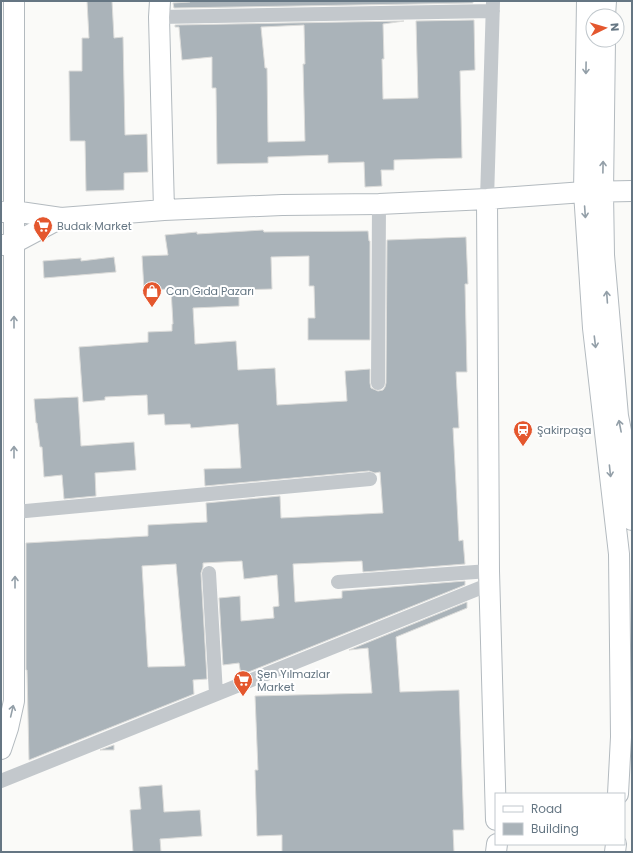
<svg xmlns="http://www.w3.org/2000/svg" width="633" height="853" font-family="Poppins,sans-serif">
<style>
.building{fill:#aab3b9;stroke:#dcdcda;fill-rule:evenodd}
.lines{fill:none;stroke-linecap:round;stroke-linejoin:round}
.secondary-casing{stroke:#b3babf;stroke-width:22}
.street{stroke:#c3c8cc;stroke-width:14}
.secondary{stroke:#fff;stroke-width:20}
.oneway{stroke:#939fa8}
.labels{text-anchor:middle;stroke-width:4;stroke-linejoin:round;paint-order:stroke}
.poi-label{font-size:11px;fill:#657683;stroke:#fff;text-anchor:start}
</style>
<rect width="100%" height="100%" fill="#fafaf8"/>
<path class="building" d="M87,1H112L114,38L123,37L125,135L147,134L148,172L124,173V190L86,191L85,141H70L69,71H82V38H89Z
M190,1H473V3L174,8L173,3L190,2Z
M474,20L475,70L460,71L462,158L394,160V170H381L382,186L365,187L364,162L328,163V155L268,157V163L217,164L216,88H212V57L182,60L179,27H175V25L404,21L383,24L384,59H382L383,99L418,98L416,21ZM304,25L305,64H303L305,141L268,142L267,68H265L261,27Z
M263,230L264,232L368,231L369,241H370V340H308V318H315L314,286H309V256L271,257L272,289L239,290V306L193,308L195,344L236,341L238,370L275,368L277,405L347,401L345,371L370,369V383L371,388L378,391L383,390L385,387L386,383L387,240L466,237L468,284H465L467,372H456L459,428H453L459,541L463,540L465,564L363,572L362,561L293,564L295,602L342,598V591L465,581V585L241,675L239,663L223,665L219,598L240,596L241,621L274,618L273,607L279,606L277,575L244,579L242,561L203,563V567L201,573L207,679L193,680L194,694L29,760L27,670H26V543L148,536V525L207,522L206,503L280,496L281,518L383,513L380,472L375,473L369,471L205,486L204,469L241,468L238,424L191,428L190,424L165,425L164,414L148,415L147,395L105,397V400L83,402L79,347L148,342V332L172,331V324H173L171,289L144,290L142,256L168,255L165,235L197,232V234ZM176,564L185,666L148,667L142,566Z
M114,257L116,272L44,278L43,261L81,258V261Z
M78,397L81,446L134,442L136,470L95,473L96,496L64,499L62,475L44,477L42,447H40L37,423H36L34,399Z
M467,602V608L396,637L400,692L459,690L464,830H453L454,852H282V835L257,836L255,770H258L255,696L372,693L368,648L349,650Z
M114,745V750H100Z
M162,785L164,812L200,810L202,836L160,839L161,852H133L130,810L141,809L139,787Z"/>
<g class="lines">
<g class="secondary-casing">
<path id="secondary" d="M160,1L159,17L164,210
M587,1L584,192L593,328L619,554L621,737L618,794
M605,16L606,1
M605,40L603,192L604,255L618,416L625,451L632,520
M487,199L489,571L496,820
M1,212L13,211L61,218L164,210L282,205L379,204L487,199L584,192L632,191
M3,245L14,243L61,218
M1,749L8,728L14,701V1
M496,852L497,844
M615,852L616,844"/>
</g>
<path class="street" d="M159,17L493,11
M487,199L493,2
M378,383L379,204
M15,512L370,479
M209,573L216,694
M338,582L489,571
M1,781L490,584"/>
<use href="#secondary" class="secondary"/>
</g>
<defs><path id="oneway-shaft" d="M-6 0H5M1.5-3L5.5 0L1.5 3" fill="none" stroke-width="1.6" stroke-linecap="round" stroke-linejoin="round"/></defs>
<g class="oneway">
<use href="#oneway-shaft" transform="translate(586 68) rotate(91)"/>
<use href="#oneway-shaft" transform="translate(603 167) rotate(-89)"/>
<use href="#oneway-shaft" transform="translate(585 212) rotate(86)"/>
<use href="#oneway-shaft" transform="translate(607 297) rotate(-94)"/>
<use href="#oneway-shaft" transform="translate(14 322) rotate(-90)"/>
<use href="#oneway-shaft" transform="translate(595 342) rotate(83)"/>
<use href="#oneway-shaft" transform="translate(620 426) rotate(-101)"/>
<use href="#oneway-shaft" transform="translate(14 452) rotate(-90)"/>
<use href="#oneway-shaft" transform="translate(610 471) rotate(84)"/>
<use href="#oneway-shaft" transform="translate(15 582) rotate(-90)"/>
<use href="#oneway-shaft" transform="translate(12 711) rotate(-77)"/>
</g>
<defs>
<g id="supermarket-pin" transform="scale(1)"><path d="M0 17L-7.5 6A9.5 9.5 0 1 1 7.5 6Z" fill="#e4572e" stroke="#fff"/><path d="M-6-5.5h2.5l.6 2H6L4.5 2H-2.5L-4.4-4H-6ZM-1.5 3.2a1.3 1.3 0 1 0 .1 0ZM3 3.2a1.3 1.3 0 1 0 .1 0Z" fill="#fff"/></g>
<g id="shop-pin" transform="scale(1)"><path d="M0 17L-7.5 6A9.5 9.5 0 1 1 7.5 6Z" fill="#e4572e" stroke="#fff"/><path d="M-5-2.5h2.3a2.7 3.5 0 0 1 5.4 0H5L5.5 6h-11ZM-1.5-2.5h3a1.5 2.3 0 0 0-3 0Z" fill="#fff"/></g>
<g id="station-pin" transform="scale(1)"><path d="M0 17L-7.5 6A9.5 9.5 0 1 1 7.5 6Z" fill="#e4572e" stroke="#fff"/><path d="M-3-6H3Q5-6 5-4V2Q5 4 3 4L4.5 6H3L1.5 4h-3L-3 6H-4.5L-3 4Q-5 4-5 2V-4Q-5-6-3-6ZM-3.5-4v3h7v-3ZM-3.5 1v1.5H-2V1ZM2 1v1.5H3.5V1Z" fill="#fff"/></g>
</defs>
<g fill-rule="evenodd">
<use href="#supermarket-pin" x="43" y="226"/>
<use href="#shop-pin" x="152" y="291"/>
<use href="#station-pin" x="523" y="430"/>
<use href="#supermarket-pin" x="243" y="680"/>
</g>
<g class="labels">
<g class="poi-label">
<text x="57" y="230">Budak Market</text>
<text x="166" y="295">Can Gıda Pazarı</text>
<text x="537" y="434">Şakirpaşa</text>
<text x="257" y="678">Şen Yılmazlar<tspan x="257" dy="13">Market</tspan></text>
</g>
</g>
<rect width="633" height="853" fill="none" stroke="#657683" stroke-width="4"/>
<rect x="495" y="793" width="130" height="52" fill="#ffffff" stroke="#c1c8cd"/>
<rect x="503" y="806" width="20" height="6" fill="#ffffff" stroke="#c1c8cd"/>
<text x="531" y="813" font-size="12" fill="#657683">Road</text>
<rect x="503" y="823" width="20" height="12" fill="#aab3b9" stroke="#c1c8cd"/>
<text x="531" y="833" font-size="12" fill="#657683">Building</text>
<g transform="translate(605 28) rotate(85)"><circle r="19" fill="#ffffff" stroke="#c1c8cd"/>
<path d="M0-3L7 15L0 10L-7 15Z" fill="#e4572e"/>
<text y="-6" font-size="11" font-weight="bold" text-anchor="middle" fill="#657683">N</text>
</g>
</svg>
